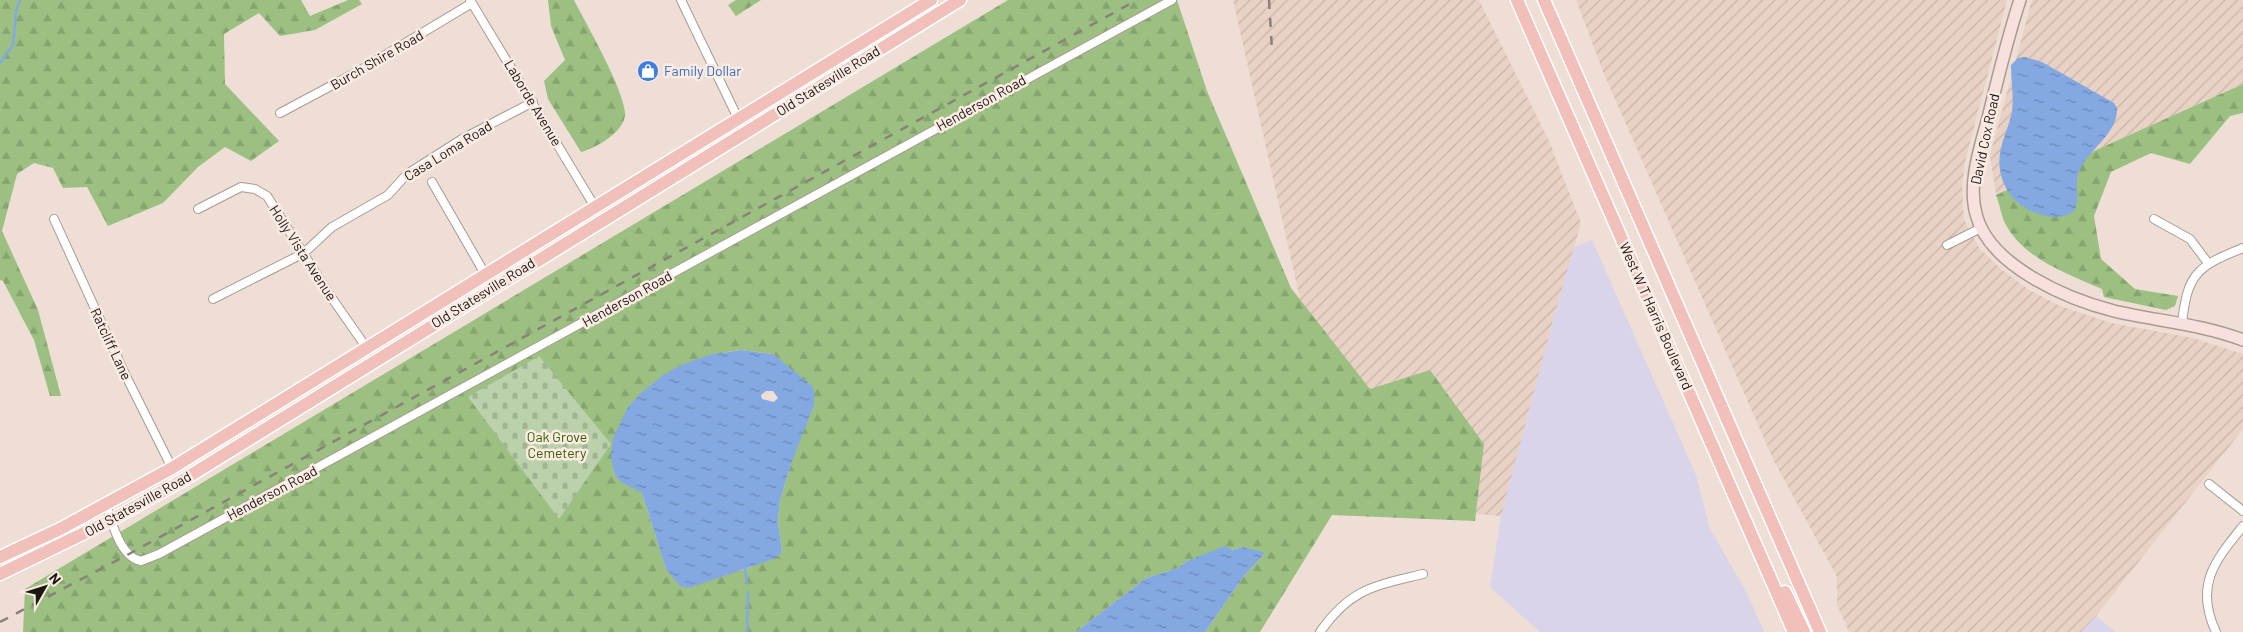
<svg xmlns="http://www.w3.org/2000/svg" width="2243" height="632" font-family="Barlow,sans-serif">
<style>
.commercial{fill:#d9d4ea}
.industrial{fill:url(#industrial-furrows)}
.forest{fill:url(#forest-firs);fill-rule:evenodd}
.cemetery{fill:url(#cemetery-stones)}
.water{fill:url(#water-ripples);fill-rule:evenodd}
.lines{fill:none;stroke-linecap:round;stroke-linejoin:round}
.stream{stroke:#84a8e1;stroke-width:2.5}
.street-casing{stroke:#a99b92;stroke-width:10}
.secondary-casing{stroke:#a99b92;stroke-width:14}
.primary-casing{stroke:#fff;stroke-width:15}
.street{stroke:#fff;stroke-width:8}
.secondary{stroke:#f8e0dd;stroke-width:11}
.primary{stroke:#f1c0bb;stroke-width:12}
.rail{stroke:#8b807a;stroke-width:2.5;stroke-dasharray:9 9;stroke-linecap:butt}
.labels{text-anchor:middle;stroke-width:5;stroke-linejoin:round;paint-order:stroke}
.street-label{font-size:14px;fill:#1d1714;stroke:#fbebe2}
.shop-label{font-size:14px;fill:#366cbe;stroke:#fbebe2;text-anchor:start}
.park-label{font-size:14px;fill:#355f01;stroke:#fbebe2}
</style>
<defs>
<pattern id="industrial-furrows" width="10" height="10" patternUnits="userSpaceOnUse" patternTransform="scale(1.25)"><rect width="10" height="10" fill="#e9d2c5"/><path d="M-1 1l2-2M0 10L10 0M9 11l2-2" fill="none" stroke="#c7b4a8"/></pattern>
<pattern id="forest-firs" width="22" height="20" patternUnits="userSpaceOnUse" patternTransform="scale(1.25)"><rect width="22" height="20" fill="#9cc082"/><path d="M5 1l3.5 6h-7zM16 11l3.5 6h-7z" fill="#86a46f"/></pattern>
<pattern id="cemetery-stones" width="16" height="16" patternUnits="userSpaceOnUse" patternTransform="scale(1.25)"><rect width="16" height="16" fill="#bbd1ac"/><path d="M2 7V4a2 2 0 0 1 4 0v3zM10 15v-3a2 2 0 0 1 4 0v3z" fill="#a0b393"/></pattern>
<pattern id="water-ripples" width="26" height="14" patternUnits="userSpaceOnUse" patternTransform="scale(1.25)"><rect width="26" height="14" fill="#84a8e1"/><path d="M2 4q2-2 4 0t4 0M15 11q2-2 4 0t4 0" fill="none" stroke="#6b88b5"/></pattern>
</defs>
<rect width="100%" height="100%" fill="#eeded5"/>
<path class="commercial" d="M1592,240L1696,475L1710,529L1746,591L1764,632H1540L1490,587L1501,516L1553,320L1574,247Z
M2096,616L2115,632H2081Z"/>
<path class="industrial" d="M1233,0H1479L1549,141L1581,223L1553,320L1501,516L1346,504Z
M1576,0H2007L1965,162L1962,186L1964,220L1979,248L2001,269L2029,290L2060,306L2111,323L2193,338L2243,354V429L2096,616L2081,632H1849L1837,605V577L1773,459L1604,74Z
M2032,0H2243V84L1996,195L1990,155Z"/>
<path class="forest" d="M0,0H301L310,16L348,0H359L362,4L315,30L280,36L259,13L224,34L225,84L279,141L251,161L225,147L198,167L163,203L108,226L87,187L63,188L53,168L34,163L17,174L2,231L38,310L61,396H50L34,340L3,281L0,280Z
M548,0H574C587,26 623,87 625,113C626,131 596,148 581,152L548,99L544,81L565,60L551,26Z
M736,0H761L736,16L728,5Z
M1008,0H1177L1207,91L1291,288L1370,389L1430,370L1484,444L1475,521L1332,515L1260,632H1205L1244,576L1264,554L1243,547L1187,561L1178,568L1146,578L1076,632H23L25,589ZM741,350L773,354L792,371L791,464L780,500L778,522L782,552L746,569L734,572L666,569L642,493L615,475C609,455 612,441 621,423C643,377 693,356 741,350Z
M2243,84V113L2230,116L2190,164L2151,153L2111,172L2094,216L2101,259L2135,289L2178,296L2175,306L2166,310L2104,297L2102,289C2068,274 2021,258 2004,221C2001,213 1999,203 1996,195Z"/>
<path class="cemetery" d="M539,356L611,444L559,519L468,397Z"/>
<path class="water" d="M2025,57L2042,62L2114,103L2117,108C2118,133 2091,148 2081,167C2073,181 2080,197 2075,210C2065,219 2051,218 2039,214C2008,204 1993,175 2002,144C2005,133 2010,123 2012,111C2014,96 2011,80 2011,65L2018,58Z
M741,350L773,354L812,386L814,391V405L791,464L780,500L778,522L782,552L776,558L689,588L680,586L666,569L642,493L621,482L615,475L612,464L611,455L613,438L628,407L641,393L662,376L679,366L709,355ZM766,391H773L778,398L774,402L762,399L761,395Z
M1225,546L1232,550L1243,547L1265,553L1244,576L1205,632H1076L1146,578L1178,568L1187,561Z"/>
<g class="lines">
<path class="stream" d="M0,63L13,45L16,11L20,0
M745,566L747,584
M747,632L748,592"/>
<g class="street-casing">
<path id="street" d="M470,0L595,207
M681,0L745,133
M280,113L357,72L472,3
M432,182L485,274
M198,209L241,187L255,189L267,196L327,291L366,347
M54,219L124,372L172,468
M2154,219L2190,239L2208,263
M1947,245L1981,228
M213,299L304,253L332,227L388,195L407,174L462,139L533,102
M2182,324C2187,273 2198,266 2243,248
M2209,484L2243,511
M106,505C112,522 120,557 141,561L159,554L1172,0
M1320,632C1351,588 1374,586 1423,574
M2216,632C2194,585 2215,561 2243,526"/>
</g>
<g class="secondary-casing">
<path id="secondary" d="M2020,0C2008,36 1999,73 1990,110C1982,143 1967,181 1976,214C1989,266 2067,299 2114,311C2157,321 2201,324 2243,340"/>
</g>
<g class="primary-casing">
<path id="primary" d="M1517,0L1794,632
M1544,0L1820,632
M0,557L60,529L172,468L931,0
M0,574L111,520L183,480L960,0
M1785,592L1804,632"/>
</g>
<use href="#street" class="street"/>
<use href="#secondary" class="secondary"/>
<use href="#primary" class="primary"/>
<path class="rail" d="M1269,0L1272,50
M0,622L129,554L1137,0"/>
</g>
<defs>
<g id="shop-disc" transform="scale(1.125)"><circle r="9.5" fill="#3f7fe0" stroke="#fbebe2"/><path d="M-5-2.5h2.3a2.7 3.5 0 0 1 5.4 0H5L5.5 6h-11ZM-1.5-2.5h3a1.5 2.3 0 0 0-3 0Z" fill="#fff"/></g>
</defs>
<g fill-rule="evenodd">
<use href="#shop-disc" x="648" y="71"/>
</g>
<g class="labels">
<g class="street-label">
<text transform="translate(377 60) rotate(-30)" y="5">Burch Shire Road</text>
<text transform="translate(828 81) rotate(-32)" y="5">Old Statesville Road</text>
<text transform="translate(533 103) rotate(59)" y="5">Laborde Avenue</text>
<text transform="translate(981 103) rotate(-29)" y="5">Henderson Road</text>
<text transform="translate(1985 139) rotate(-78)" y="5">David Cox Road</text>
<text transform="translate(448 151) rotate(-32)" y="5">Casa Loma Road</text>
<text transform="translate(303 253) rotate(57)" y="5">Holly Vista Avenue</text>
<text transform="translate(483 293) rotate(-32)" y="5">Old Statesville Road</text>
<text transform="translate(627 299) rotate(-29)" y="5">Henderson Road</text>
<text transform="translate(1656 316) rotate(66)" y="5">West W T Harris Boulevard</text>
<text transform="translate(111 344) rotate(65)" y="5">Ratcliff Lane</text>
<text transform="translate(272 493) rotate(-28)" y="5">Henderson Road</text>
<text transform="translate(138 504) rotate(-29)" y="5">Old Statesville Road</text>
</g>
<g class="shop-label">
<text x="664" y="76">Family Dollar</text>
</g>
<g class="park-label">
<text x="557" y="442">Oak Grove<tspan x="557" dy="16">Cemetery</tspan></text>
</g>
</g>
<g transform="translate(45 587) rotate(51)" stroke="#fbebe2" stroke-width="4" paint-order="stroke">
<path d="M0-4L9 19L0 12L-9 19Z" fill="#1d1714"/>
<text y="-8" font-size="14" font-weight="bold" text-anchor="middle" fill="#1d1714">N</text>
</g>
</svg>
